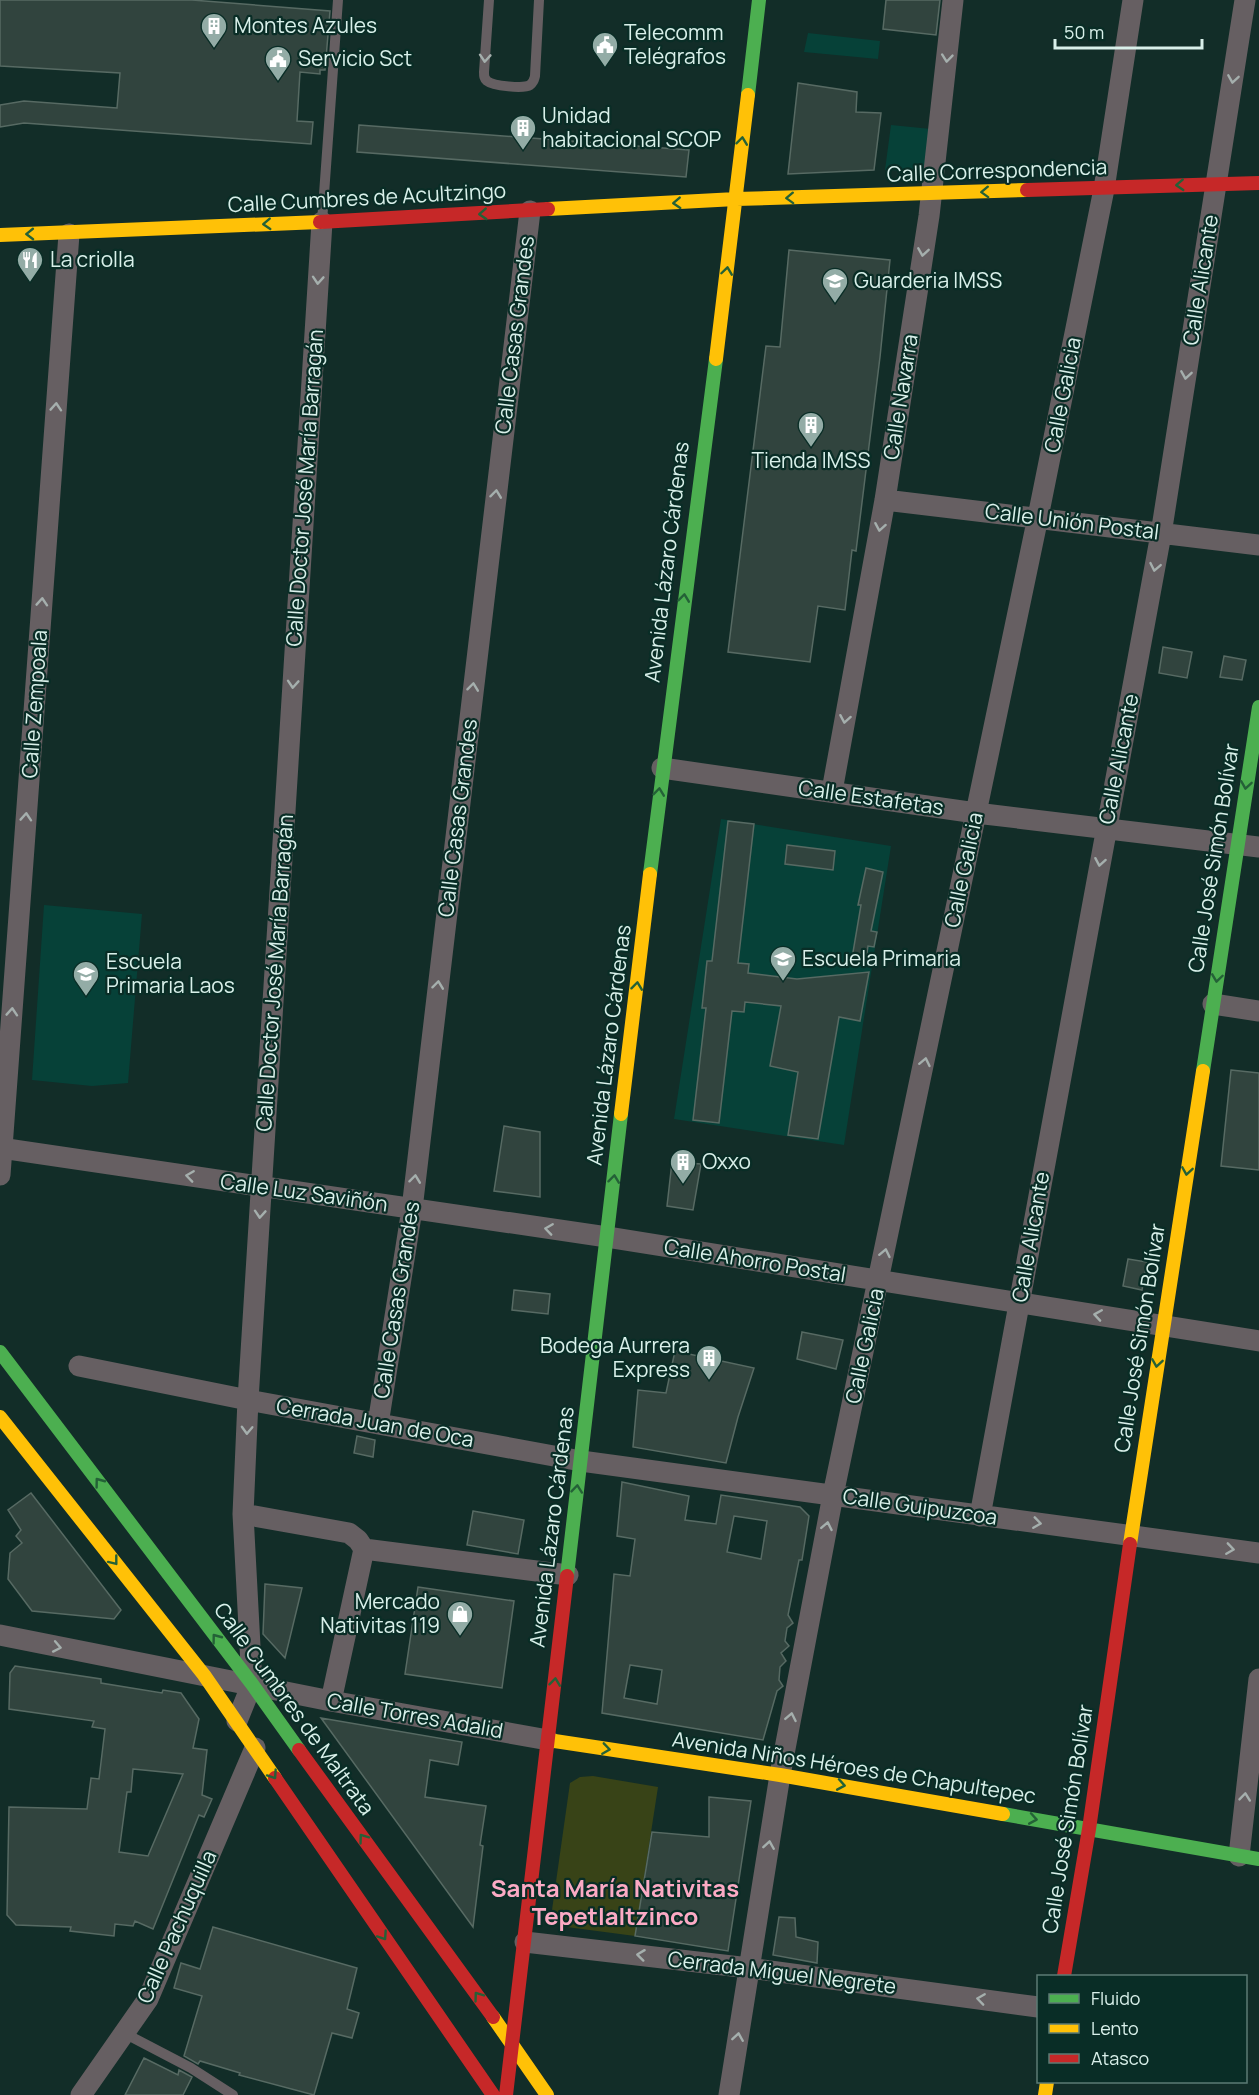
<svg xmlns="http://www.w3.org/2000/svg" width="1259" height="2095" font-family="Manrope,sans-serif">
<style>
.built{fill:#064138}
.green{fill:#384317}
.building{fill:#31443e;stroke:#576a63;stroke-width:1.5;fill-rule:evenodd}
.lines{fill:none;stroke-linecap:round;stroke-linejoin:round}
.lane{stroke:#665f62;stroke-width:10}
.street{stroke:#665f62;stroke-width:21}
.fast{stroke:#4caf50;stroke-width:14}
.slow{stroke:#ffc107;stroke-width:14}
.jam{stroke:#c62828;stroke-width:14}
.oneway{stroke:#a5afad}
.oneway2{stroke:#246137}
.labels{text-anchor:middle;stroke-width:4.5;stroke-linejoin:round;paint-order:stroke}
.poi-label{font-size:21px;fill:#d9f0ea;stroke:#092d26;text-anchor:start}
.street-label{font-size:21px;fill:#d9f0ea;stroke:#092d26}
.quarter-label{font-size:24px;font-weight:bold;fill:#fbaac4;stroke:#092d26}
</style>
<rect width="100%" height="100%" fill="#122d28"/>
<path class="built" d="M808,33L880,41L878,59L804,52Z
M891,125L931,129L925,171L885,170Z
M721,819L891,846L844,1145L674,1119Z
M44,905L142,914L128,1083L92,1086L32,1080Z"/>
<path class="green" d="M593,1776L658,1787L635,1936L559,1926L553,1921L552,1910L570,1783L580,1777Z"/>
<path class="building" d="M0,0H192L330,11L325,70H320V74L300,72L297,121L313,122L311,144L24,123L0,127V105L24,101L117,108L120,73L0,66Z
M886,0H940L936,35L883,29Z
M798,83L857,92L856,112L881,113L874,170L788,174Z
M359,125L689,150L686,177L357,152Z
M789,250L890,260L880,357L856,551L852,550L845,610L818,606L810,662L728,652L766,346L780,347Z
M1163,647L1192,652L1187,678L1159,673Z
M1224,656L1246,660L1242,680L1220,677Z
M728,821L754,824L738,963L749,964L748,973L797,979L869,972L860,1021L839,1017L818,1139L788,1135L798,1072L770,1066L781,1006L745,1002L744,1012L732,1011L719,1123L693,1120L706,1008H702L707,961H712Z
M787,845L835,851L833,870L785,864Z
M866,868L883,872L871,931L877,932L874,947L868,946L865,966L851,964L861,905H858Z
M1231,1070L1259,1073V1170L1221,1166Z
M504,1126L540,1132V1197L494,1191Z
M672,1162L701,1164L693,1210L667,1206Z
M1128,1259L1147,1262L1142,1290L1123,1286Z
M514,1290L550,1294L548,1314L512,1310Z
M802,1332L843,1340L836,1369L797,1359Z
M675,1351L754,1368L738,1417L726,1463L633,1447L638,1390L666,1393Z
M357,1436L375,1440L373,1457L354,1453Z
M622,1482L689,1496L685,1520L716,1524L721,1495L800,1507L809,1516L802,1560H799L788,1615L793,1623L787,1628L785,1641L789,1646L781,1653L786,1661L780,1667L779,1680L783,1686L777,1691L763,1740L602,1713L614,1574L630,1576L635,1539L617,1536ZM734,1516L767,1521L761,1559L727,1552ZM630,1665L662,1670L657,1704L624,1698Z
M31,1493L121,1610L114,1619L32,1611L8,1579L10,1553L22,1543L16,1536L21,1530L8,1510Z
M473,1511L524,1520L518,1554L467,1545Z
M265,1584L302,1588L285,1658L263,1634Z
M418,1587L514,1601L502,1688L405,1674Z
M15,1666L101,1679V1683L162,1693L163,1690L181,1693L199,1719L193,1748L207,1750L202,1795L212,1799L204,1817L199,1815L153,1929L135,1921L133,1926L115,1924L114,1936L70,1931L71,1927L16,1925L7,1915L9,1807L87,1809L91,1778L99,1779L105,1729L92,1727L94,1721L9,1709L10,1673ZM133,1769L183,1774L148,1856L119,1852L127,1792H131Z
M321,1718L462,1742L458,1765L430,1760L425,1797L486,1806L480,1845L483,1846L473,1927Z
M709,1797L751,1801L728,1951L635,1936L652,1832L709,1837Z
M779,1917L795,1918L796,1937L818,1942L817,1963L773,1955Z
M213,1927L357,1968L347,2009L359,2013L352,2038L332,2033L314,2095L239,2075L240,2073L200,2061L198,2064L184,2056L202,1996L174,1988L181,1963L200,1969Z
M144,2058L178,2075L179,2070L192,2077L183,2095H125Z"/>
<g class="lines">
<path class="lane" d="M489,0L484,72C484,76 484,78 487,81C493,86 524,89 530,85C534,82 534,80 535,76L539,0
M322,222L338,0
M124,2033L191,2068L233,2095"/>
<path class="street" d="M885,500L1259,545
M662,768L976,813L1259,847
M832,791L885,500L929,216L953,0
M1213,1004L1259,1011
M0,1148L607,1237L1259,1341
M0,1175L69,234
M79,1366L248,1400L581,1461L1259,1553
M378,1424L412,1209L530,211
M243,1514L349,1533L358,1540L364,1549L568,1575
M980,1516L1161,534L1245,0
M0,1635L331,1701L548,1740
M331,1701L364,1549
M237,1721L252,1684L243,1514L248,1400L322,222
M1239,1856L1259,1679
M525,1942L749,1968L1038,2007
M81,2095L148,1999L255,1748
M729,2095L780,1775L833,1495L1038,517L1104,189L1133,0"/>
<path class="fast" d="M748,95L759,0
M650,874L716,359
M1203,1071L1259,707
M0,1352L252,1684L299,1750
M567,1576L621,1114
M1003,1814L1259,1859"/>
<path class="slow" d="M548,209L736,199L1027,190
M0,235L320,222
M716,359L748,95
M621,1114L650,874
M0,1417L204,1675L275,1778
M1130,1544L1203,1071
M548,1740L780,1775L1003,1814
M493,2017L547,2095
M1045,2095L1047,2082"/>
<path class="jam" d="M1027,190L1259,183
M320,222L548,209
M299,1750L493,2017
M275,1778L493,2095
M1064,1976L1089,1829L1130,1544
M506,2095L567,1576"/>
</g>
<defs><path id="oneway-chevron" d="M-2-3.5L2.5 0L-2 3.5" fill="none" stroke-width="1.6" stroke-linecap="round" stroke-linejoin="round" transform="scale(1.5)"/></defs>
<g class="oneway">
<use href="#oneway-chevron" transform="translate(485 58) rotate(94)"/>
<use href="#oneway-chevron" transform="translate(947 58) rotate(96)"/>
<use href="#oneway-chevron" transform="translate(1233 79) rotate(99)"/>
<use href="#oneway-chevron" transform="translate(923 252) rotate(99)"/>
<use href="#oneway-chevron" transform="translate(318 280) rotate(94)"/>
<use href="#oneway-chevron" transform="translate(1186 375) rotate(99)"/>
<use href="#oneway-chevron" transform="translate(56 407) rotate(-86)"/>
<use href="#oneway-chevron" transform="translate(496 494) rotate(-83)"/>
<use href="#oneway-chevron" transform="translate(880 527) rotate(100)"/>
<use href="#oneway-chevron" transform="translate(1155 567) rotate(101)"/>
<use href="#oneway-chevron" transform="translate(42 602) rotate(-86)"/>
<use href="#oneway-chevron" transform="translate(293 684) rotate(94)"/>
<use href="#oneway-chevron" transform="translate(473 687) rotate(-83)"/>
<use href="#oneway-chevron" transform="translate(845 719) rotate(100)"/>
<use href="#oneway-chevron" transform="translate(26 817) rotate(-86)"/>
<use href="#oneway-chevron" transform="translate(1100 862) rotate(100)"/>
<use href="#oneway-chevron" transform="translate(438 985) rotate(-83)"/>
<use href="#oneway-chevron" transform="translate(12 1012) rotate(-86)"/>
<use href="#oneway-chevron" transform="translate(925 1062) rotate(-78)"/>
<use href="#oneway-chevron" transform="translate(190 1176) rotate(-172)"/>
<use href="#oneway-chevron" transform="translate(415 1179) rotate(-83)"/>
<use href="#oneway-chevron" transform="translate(260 1214) rotate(94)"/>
<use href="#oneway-chevron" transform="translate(549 1229) rotate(-172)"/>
<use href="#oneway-chevron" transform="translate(885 1253) rotate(-78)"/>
<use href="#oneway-chevron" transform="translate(1098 1315) rotate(-171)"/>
<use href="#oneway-chevron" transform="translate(247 1430) rotate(92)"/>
<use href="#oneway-chevron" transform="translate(1037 1523) rotate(8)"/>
<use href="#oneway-chevron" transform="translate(827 1526) rotate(-79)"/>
<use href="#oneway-chevron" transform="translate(1230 1549) rotate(8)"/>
<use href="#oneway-chevron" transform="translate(57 1647) rotate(11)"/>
<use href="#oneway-chevron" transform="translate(791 1717) rotate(-79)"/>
<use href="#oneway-chevron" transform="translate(1245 1797) rotate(-84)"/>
<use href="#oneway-chevron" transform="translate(769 1845) rotate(-81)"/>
<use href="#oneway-chevron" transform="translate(641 1955) rotate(-173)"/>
<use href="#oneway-chevron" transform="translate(981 1999) rotate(-172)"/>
<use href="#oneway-chevron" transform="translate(738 2037) rotate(-81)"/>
</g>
<g class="oneway2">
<use href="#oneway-chevron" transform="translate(742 141) rotate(-83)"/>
<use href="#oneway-chevron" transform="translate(1180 185) rotate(177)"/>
<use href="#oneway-chevron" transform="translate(985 192) rotate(178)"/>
<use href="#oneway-chevron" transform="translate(790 198) rotate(178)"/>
<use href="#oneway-chevron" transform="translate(677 203) rotate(177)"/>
<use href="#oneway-chevron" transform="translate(483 214) rotate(177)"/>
<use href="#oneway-chevron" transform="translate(267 224) rotate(177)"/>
<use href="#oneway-chevron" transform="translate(30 234) rotate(179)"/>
<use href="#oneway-chevron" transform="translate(727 271) rotate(-82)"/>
<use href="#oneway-chevron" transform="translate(684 598) rotate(-83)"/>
<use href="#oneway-chevron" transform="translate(1246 785) rotate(99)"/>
<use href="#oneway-chevron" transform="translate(659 792) rotate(-83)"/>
<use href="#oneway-chevron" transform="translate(1217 978) rotate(98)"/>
<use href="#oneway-chevron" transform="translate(637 986) rotate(-83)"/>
<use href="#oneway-chevron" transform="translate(1187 1171) rotate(99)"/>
<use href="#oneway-chevron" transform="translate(614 1179) rotate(-83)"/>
<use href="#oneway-chevron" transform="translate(1157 1363) rotate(99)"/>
<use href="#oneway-chevron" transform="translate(99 1482) rotate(-127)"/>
<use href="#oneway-chevron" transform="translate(577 1489) rotate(-84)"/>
<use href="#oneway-chevron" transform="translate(114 1561) rotate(52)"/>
<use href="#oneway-chevron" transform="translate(216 1638) rotate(-127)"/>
<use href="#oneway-chevron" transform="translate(555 1682) rotate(-83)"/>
<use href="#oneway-chevron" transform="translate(606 1749) rotate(8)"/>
<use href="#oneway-chevron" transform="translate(273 1775) rotate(56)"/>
<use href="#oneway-chevron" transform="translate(841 1785) rotate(10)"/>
<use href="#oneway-chevron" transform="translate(1033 1819) rotate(10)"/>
<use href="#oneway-chevron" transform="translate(363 1838) rotate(-126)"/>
<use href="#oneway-chevron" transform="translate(383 1936) rotate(56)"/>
<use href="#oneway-chevron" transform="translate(478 1996) rotate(-126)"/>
</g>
<defs>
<g id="building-pin" transform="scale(1.35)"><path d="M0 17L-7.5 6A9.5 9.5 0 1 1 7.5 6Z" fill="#93aca6" stroke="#092d26"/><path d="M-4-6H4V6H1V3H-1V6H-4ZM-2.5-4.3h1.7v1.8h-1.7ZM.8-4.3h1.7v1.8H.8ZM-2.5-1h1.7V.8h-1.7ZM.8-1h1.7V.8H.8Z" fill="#fff"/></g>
<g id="civic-pin" transform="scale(1.35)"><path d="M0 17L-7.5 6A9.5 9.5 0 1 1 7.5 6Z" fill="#93aca6" stroke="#092d26"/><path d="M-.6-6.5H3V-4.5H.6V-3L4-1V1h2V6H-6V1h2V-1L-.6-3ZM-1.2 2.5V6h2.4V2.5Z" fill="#fff"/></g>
<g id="restaurant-pin" transform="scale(1.35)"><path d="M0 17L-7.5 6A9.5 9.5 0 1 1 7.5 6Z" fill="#93aca6" stroke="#092d26"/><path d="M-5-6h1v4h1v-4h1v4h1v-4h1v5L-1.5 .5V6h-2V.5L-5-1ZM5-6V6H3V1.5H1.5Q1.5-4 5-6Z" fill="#fff"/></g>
<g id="school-pin" transform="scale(1.35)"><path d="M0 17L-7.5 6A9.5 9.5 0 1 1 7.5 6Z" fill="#93aca6" stroke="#092d26"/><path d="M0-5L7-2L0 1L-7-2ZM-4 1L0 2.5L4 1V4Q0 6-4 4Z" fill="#fff"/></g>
<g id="shop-pin" transform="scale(1.35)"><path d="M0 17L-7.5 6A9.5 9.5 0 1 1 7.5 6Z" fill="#93aca6" stroke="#092d26"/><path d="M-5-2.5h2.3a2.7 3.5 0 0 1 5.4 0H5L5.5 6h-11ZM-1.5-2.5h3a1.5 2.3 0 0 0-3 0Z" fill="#fff"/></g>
</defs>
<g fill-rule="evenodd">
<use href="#building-pin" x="214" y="26"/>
<use href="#civic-pin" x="605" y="45"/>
<use href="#civic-pin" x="278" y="59"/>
<use href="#building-pin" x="523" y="128"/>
<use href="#restaurant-pin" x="30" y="260"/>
<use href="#school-pin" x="835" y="281"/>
<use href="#building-pin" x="811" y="425"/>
<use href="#school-pin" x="783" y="959"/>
<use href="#school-pin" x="86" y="974"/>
<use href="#building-pin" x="683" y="1162"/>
<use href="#building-pin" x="709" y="1358"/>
<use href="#shop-pin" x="460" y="1614"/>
</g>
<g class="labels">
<g class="poi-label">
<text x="234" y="33">Montes Azules</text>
<text x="624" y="40">Telecomm<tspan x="624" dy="24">Telégrafos</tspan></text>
<text x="298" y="66">Servicio Sct</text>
<text x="542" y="123">Unidad<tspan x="542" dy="24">habitacional SCOP</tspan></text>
<text x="50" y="267">La criolla</text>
<text x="854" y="288">Guarderia IMSS</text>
<text x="811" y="468" text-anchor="middle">Tienda IMSS</text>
<text x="802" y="966">Escuela Primaria</text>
<text x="106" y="969">Escuela<tspan x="106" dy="24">Primaria Laos</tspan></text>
<text x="702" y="1169">Oxxo</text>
<text x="690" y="1353" text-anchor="end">Bodega Aurrera<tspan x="690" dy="24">Express</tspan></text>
<text x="440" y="1609" text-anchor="end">Mercado<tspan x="440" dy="24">Nativitas 119</tspan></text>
</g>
<g class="street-label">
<text transform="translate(997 171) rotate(-2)" y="7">Calle Correspondencia</text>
<text transform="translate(367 198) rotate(-3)" y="7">Calle Cumbres de Acultzingo</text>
<text transform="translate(1201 280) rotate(-81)" y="7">Calle Alicante</text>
<text transform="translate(515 335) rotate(-83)" y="7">Calle Casas Grandes</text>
<text transform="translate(1063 395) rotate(-79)" y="7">Calle Galicia</text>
<text transform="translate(901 397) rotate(-81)" y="7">Calle Navarra</text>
<text transform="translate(305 488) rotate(-86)" y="7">Calle Doctor José María Barragán</text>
<text transform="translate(1072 522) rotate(7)" y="7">Calle Unión Postal</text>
<text transform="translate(667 562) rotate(-83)" y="7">Avenida Lázaro Cárdenas</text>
<text transform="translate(35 704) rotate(-86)" y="7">Calle Zempoala</text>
<text transform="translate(1119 759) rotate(-79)" y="7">Calle Alicante</text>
<text transform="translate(871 798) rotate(8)" y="7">Calle Estafetas</text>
<text transform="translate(458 818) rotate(-83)" y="7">Calle Casas Grandes</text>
<text transform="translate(1214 858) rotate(-81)" y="7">Calle José Simón Bolívar</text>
<text transform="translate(964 870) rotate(-78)" y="7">Calle Galicia</text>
<text transform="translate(275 973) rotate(-86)" y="7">Calle Doctor José María Barragán</text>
<text transform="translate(609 1045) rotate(-83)" y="7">Avenida Lázaro Cárdenas</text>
<text transform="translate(304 1193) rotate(8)" y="7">Calle Luz Saviñón</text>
<text transform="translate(1031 1237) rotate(-80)" y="7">Calle Alicante</text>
<text transform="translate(755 1261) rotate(9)" y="7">Calle Ahorro Postal</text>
<text transform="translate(397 1300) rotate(-81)" y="7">Calle Casas Grandes</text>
<text transform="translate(1140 1338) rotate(-81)" y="7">Calle José Simón Bolívar</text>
<text transform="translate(865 1346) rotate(-78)" y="7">Calle Galicia</text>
<text transform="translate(375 1423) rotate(10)" y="7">Cerrada Juan de Oca</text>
<text transform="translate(920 1507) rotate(8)" y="7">Calle Guipuzcoa</text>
<text transform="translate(552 1527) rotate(-83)" y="7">Avenida Lázaro Cárdenas</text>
<text transform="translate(294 1709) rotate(54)" y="7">Calle Cumbres de Maltrata</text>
<text transform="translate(415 1716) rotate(10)" y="7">Calle Torres Adalid</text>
<text transform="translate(854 1768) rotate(9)" y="7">Avenida Niños Héroes de Chapultepec</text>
<text transform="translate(1068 1819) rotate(-81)" y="7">Calle José Simón Bolívar</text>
<text transform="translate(177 1927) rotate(-66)" y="7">Calle Pachuquilla</text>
<text transform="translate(782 1973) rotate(7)" y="7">Cerrada Miguel Negrete</text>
</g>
<g class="quarter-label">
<text x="615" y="1897">Santa María Nativitas<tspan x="615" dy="28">Tepetlaltzinco</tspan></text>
</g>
</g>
<rect x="1037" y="1975" width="210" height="108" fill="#092d26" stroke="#5c7b74" stroke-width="1.5"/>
<rect x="1049" y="1994" width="30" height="9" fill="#4caf50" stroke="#5c7b74" stroke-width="1.5"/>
<text x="1091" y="2005" font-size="18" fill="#d9f0ea">Fluido</text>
<rect x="1049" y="2024" width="30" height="9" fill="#ffc107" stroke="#5c7b74" stroke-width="1.5"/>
<text x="1091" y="2035" font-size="18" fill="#d9f0ea">Lento</text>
<rect x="1049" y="2054" width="30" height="9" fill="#c62828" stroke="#5c7b74" stroke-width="1.5"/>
<text x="1091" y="2065" font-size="18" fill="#d9f0ea">Atasco</text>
<path d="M1055 39v9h147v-9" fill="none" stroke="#d9f0ea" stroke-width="3"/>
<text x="1064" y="39" font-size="18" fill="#d9f0ea" stroke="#092d26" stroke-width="4.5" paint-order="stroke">50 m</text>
</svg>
